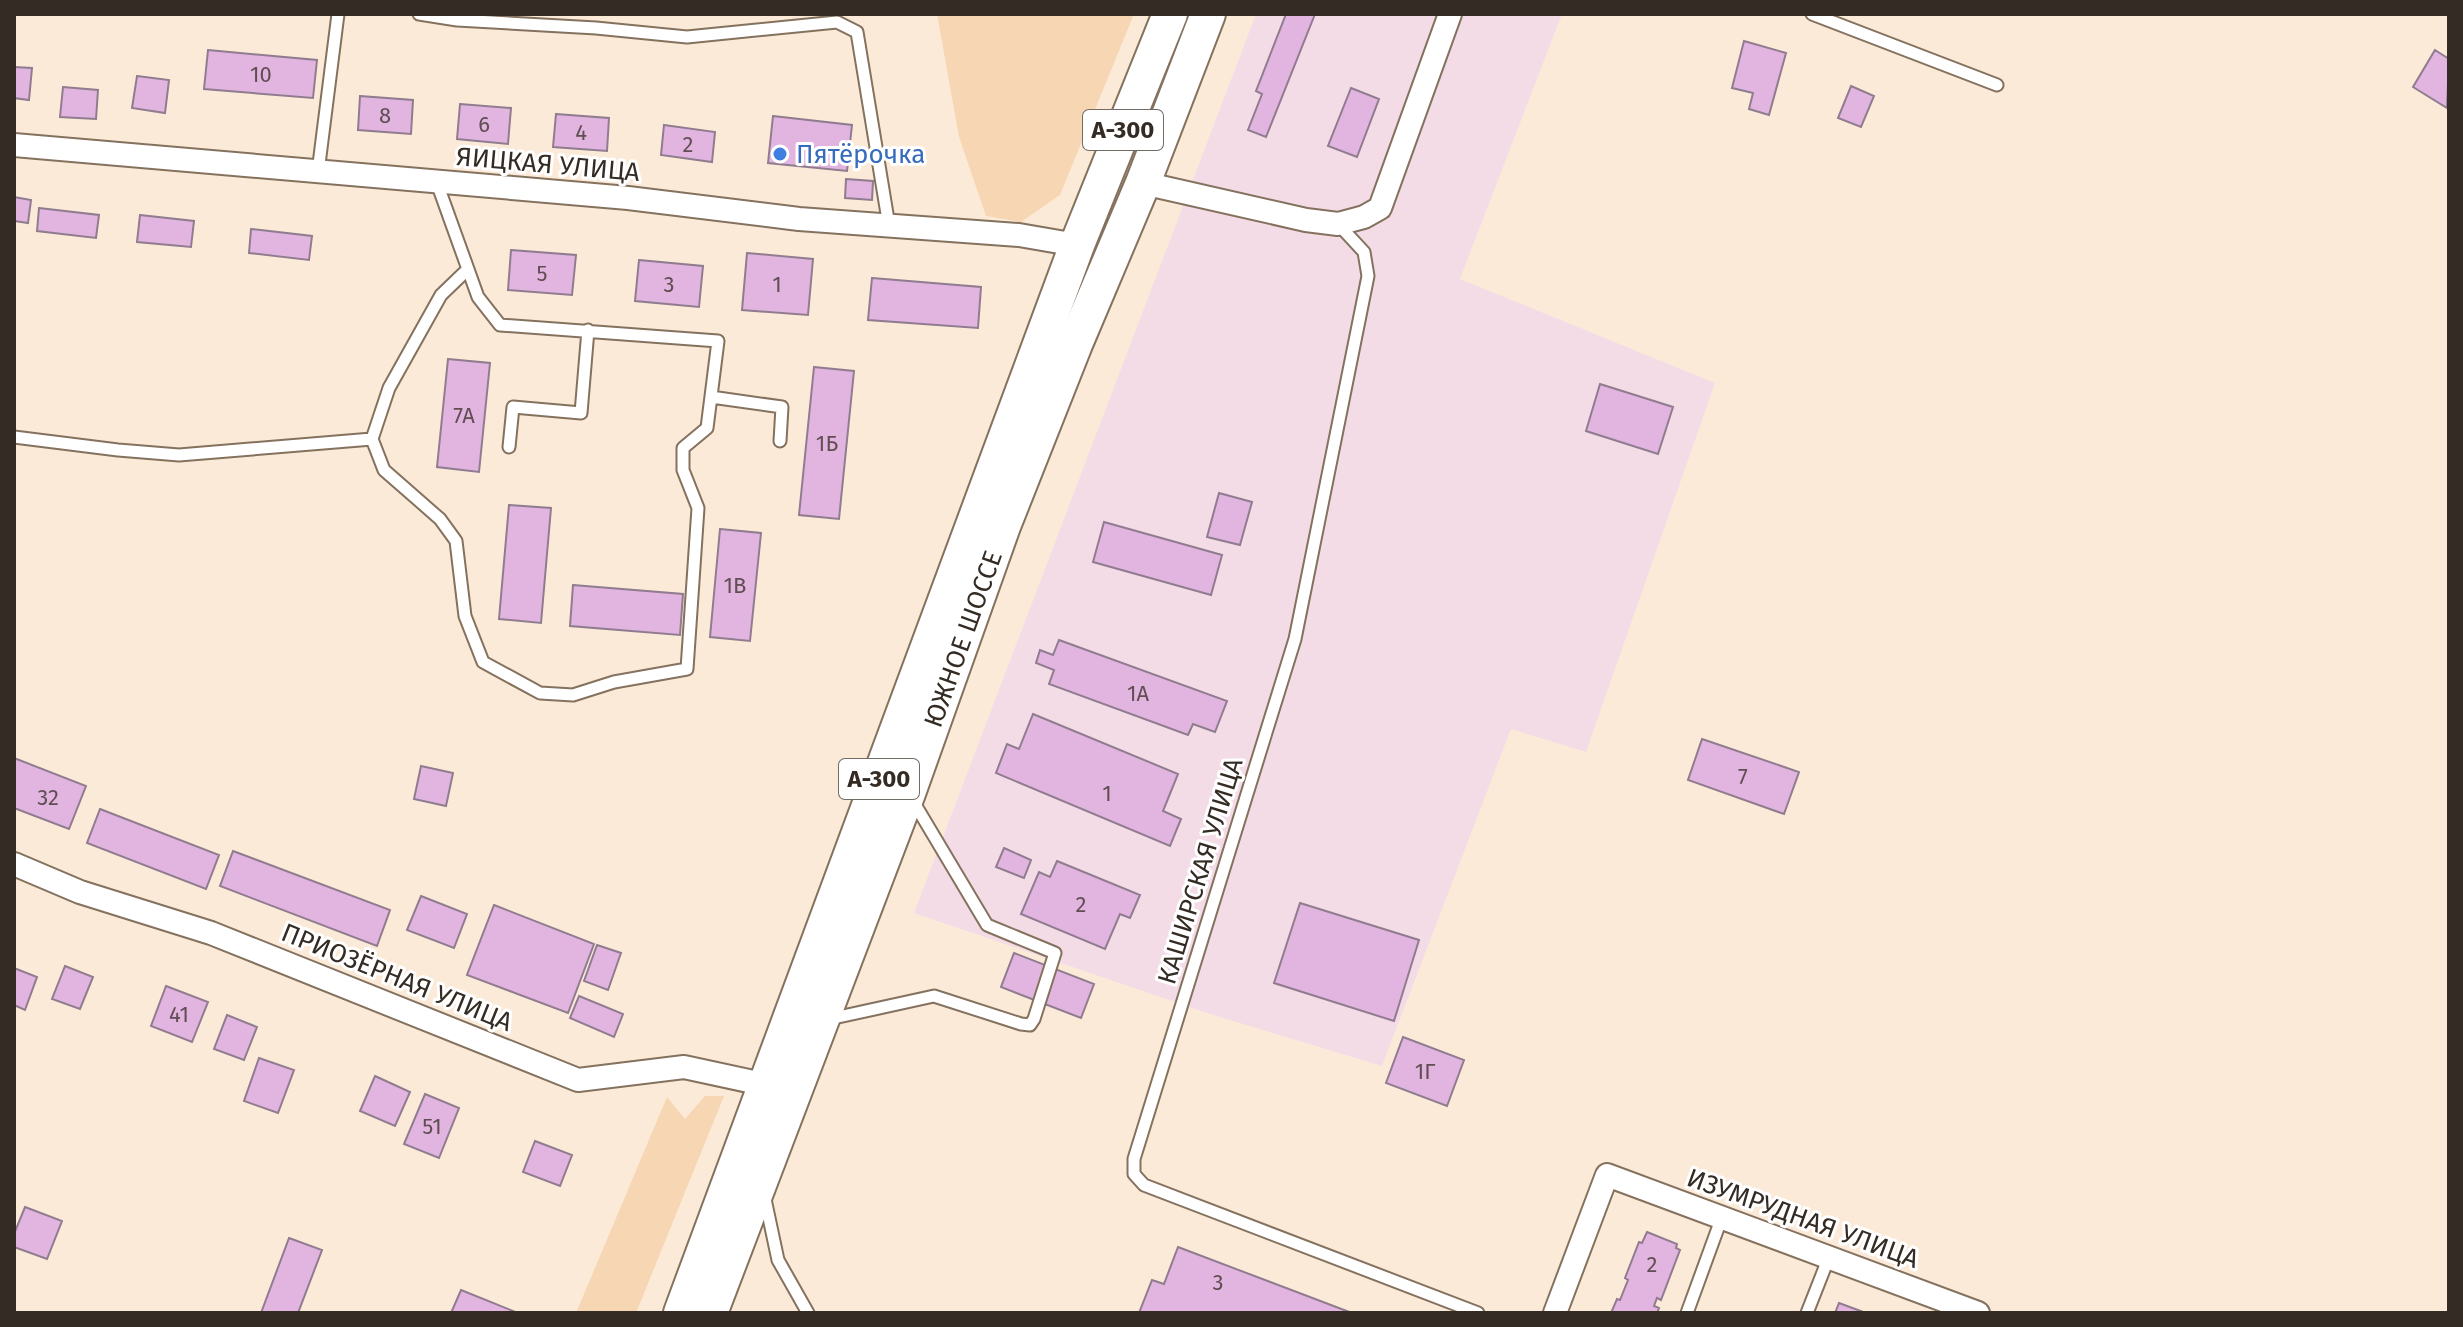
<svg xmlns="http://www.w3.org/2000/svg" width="2463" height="1327" font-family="'Fira Sans',sans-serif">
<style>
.industrial{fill:#f4dce7}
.green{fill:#f7d6b3}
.building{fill:#e2b5e0;stroke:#907c8f;stroke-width:2}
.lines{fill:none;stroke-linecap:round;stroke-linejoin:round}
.lane-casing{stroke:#84715e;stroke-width:15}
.street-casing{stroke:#84715e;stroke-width:26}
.primary-casing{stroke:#84715e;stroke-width:38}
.lane{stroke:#fff;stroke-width:11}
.street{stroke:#fff;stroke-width:22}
.primary{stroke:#fff;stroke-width:34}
.shop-dot{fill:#3f7fe0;stroke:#fff;stroke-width:3}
.labels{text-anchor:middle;stroke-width:6;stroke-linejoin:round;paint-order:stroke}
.number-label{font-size:22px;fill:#604e53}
.shield{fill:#fff;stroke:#716b66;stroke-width:2}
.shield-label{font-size:24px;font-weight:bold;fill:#342c24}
.shop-label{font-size:26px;fill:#366cbe;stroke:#fff;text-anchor:start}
.street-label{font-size:26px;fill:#342c24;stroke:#fff}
</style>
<rect width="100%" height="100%" fill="#fcead9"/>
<path class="industrial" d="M1256,14H1562L1460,279L1715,383L1586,752L1511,729L1382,1066L1213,1015L914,913Z"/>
<path class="green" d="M937,14H1134L1060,195L1021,222L986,216L959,137Z
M705,1096H724L636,1313H576L667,1097L685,1119Z"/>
<path class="building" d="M1286,14H1315L1266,137L1248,130L1262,94L1256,91Z
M1744,41L1786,53L1769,115L1749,109L1753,93L1732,88Z
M208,50L317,60L313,98L204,89Z
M2435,50L2449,59L2447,108L2413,87Z
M14,67L32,68L29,100L14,98Z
M137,76L169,80L165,113L132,108Z
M1851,86L1874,96L1861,127L1838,118Z
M63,87L98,90L96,119L60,117Z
M1351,88L1379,99L1357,157L1328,146Z
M360,96L413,100L411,134L358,130Z
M460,104L511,108L508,144L457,139Z
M556,114L609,118L607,151L553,147Z
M773,116L852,125L847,171L768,163Z
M664,125L715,132L712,162L661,155Z
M846,179L873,181L872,200L845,198Z
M14,197L31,200L28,223L14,221Z
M39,208L99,215L96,238L37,231Z
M140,215L194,221L191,247L137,242Z
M251,229L312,236L309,260L249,253Z
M511,250L576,255L572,295L508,290Z
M747,253L813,259L808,315L742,310Z
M639,260L703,266L699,307L635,301Z
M872,278L981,287L978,328L868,320Z
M448,359L490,363L479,472L437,467Z
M814,367L854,371L839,519L799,515Z
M1600,384L1673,407L1658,454L1586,431Z
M1219,493L1252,502L1240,545L1207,537Z
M509,505L551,508L541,623L499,619Z
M1104,522L1222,555L1211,595L1093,562Z
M720,529L761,533L750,641L710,637Z
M573,585L683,594L680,635L570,626Z
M1059,640L1227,701L1215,732L1193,724L1188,735L1049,684L1054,670L1036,663L1040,650L1053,655Z
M1033,714L1178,774L1163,811L1181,819L1170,846L996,773L1007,744L1019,749Z
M1702,739L1799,772L1784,814L1688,780Z
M14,758L86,786L69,829L14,808Z
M421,766L453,773L446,806L414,799Z
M100,809L219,855L206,889L87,843Z
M1004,848L1031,860L1024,878L996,867Z
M233,851L390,910L377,946L220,886Z
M1057,861L1140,895L1130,918L1120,914L1105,949L1021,914L1039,872L1050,877Z
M421,896L467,914L454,948L407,930Z
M1300,903L1419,940L1394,1021L1274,983Z
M494,905L594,944L568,1013L467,975Z
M597,945L621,953L608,990L584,981Z
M1014,953L1094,984L1081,1018L1001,987Z
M65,966L93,977L80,1009L52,999Z
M14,968L37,977L25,1010L14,1005Z
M166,986L208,1002L192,1042L151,1026Z
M579,996L623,1014L614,1037L570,1018Z
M227,1015L257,1027L244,1060L214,1049Z
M1403,1037L1464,1060L1447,1106L1386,1083Z
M259,1058L294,1070L278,1113L244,1101Z
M375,1076L410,1092L395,1126L360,1111Z
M425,1094L459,1108L439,1158L404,1144Z
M535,1141L572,1155L560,1186L523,1172Z
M25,1207L62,1221L47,1259L14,1247V1234Z
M1647,1232L1677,1244L1676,1248L1680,1250L1661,1300L1657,1298L1654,1306L1659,1308L1657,1313H1611L1617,1299L1620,1300L1628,1280L1625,1278L1639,1242L1642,1243Z
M289,1238L322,1250L298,1313H261Z
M1178,1247L1352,1313H1139L1152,1280L1164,1284Z
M461,1290L518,1313H451Z
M1839,1303L1866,1313H1835Z"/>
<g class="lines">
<g class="lane-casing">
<path id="lane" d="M419,14L457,20L596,28L687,37L837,22L857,32L889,226
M1812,14L1997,85
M318,172L338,14
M437,183L478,297L500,325L718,341L707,428L683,448V470L698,508L687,669L614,682L573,695L540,693L483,662L465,616L456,541L440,519L384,470L372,439L389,388L441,295L468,269
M1338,224L1364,252L1368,276L1295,639L1134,1159V1174L1144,1185L1478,1313
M711,397L782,407L780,441
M14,437L118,450L179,455L372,439
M509,447L513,407L581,413L588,330
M829,1019L934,996L1021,1024L1030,1025L1034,1019L1055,953L987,925L913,801
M765,1199L778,1260L808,1313
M1687,1313L1722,1217
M1807,1313L1829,1257"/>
</g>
<g class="street-casing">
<path id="street" d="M14,145L628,198L799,219L1019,235L1077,245
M1143,183L1306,220L1338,224L1364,217L1380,208L1450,14
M14,864L80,892L211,933L578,1080L684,1067L767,1085
M1555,1313L1607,1175L1978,1313"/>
</g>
<g class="primary-casing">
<g id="primary">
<path d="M681,1313L1077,245L1170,14"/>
<path id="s1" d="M710,1313L908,793L1003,526L1075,344L1143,183L1208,14"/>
</g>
</g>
<use href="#lane" class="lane"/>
<use href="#street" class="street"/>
<use href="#primary" class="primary"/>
</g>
<circle class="shop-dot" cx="780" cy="154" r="8"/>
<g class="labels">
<g class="number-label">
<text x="261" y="82">10</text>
<text x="385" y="123">8</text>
<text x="484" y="132">6</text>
<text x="581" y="140">4</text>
<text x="688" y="152">2</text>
<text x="542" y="281">5</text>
<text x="669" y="292">3</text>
<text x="777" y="292">1</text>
<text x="464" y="423">7А</text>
<text x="827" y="451">1Б</text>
<text x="735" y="593">1В</text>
<text x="1138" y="701">1А</text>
<text x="1743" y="784">7</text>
<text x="1107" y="801">1</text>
<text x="48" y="805">32</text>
<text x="1081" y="912">2</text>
<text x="179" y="1022">41</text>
<text x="1425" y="1079">1Г</text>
<text x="432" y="1134">51</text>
<text x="1652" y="1272">2</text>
<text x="1218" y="1290">3</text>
</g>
<g class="shield">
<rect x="1083" y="110" width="80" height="40" rx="6"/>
<rect x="839" y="759" width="80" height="40" rx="6"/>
</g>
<g class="shield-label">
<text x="1123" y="138">А-300</text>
<text x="879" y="787">А-300</text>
</g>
<g class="shop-label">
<text x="796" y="163">Пятёрочка</text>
</g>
<g class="street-label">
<text transform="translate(548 164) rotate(5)" y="9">ЯИЦКАЯ УЛИЦА</text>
<text dy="9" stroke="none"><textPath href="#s1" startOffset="720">ЮЖНОЕ ШОССЕ</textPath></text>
<text transform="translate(1200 871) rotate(-73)" y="9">КАШИРСКАЯ УЛИЦА</text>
<text transform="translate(397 977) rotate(22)" y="9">ПРИОЗЁРНАЯ УЛИЦА</text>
<text transform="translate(1803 1218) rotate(20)" y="9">ИЗУМРУДНАЯ УЛИЦА</text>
</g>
</g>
<rect width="2463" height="1327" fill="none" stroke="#342c24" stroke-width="32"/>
</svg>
